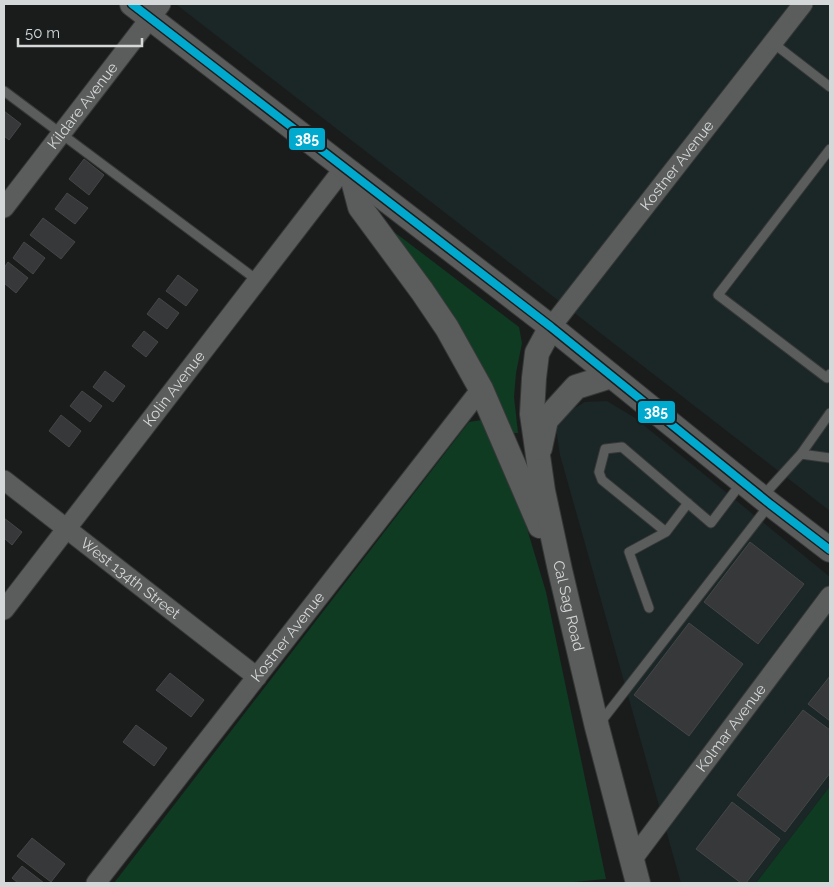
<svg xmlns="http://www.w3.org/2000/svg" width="834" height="887" font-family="Raleway,sans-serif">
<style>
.built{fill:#1b2626}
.green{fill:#0f3b22}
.building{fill:#373839;stroke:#454647}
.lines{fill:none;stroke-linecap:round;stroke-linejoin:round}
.service-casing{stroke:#373838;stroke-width:11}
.minor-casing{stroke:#373838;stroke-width:21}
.tertiary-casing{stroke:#373838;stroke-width:26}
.service{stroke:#5b5d5d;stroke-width:9}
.minor{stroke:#5b5d5d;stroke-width:19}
.tertiary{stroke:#5b5d5d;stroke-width:24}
.bus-1-casing{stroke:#191d1d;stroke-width:11}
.bus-1{stroke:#00a9ce;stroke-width:8}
.labels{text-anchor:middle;stroke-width:4.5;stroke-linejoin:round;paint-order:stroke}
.street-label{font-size:15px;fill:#d5d8d8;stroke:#191d1d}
.line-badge{stroke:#191d1d;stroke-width:2}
.badge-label{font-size:14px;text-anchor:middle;font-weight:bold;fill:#fff}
</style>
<rect width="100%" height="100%" fill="#1a1c1c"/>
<path class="built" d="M179,4H830V511L177,5Z
M607,401L635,418L830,577V786L756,883H681L560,455L556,429L568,412L585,402Z"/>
<path class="green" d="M385,225L519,327L522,343L516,373L514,397L518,433H511Z
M482,420L517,495L546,592L606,879L563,883H114L469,422Z
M830,786V883H756Z"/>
<path class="building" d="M4,111L21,124L9,140L4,136Z
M84,159L104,175L89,195L69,179Z
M67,193L88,208L75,224L55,209Z
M43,218L75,242L61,259L30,235Z
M24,242L45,258L33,274L13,258Z
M8,262L28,278L16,293L4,283V268Z
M178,275L198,290L186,306L166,291Z
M159,298L179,313L167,329L147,314Z
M144,331L158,342L146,357L132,346Z
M105,371L125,386L113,402L93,387Z
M82,391L102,406L90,422L70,406Z
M61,415L81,431L69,447L49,431Z
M4,518L22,532L12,545L4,538Z
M750,542L804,584L758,644L704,602Z
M689,623L743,664L689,736L634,695Z
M170,673L204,700L191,717L156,690Z
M830,676V721L808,704Z
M803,710L830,730V773L785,832L737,795Z
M136,725L167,748L154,766L123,742Z
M732,802L780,839L746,883H741L696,849Z
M32,838L65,864L51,882L17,856Z
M22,866L44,883H18L12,878Z"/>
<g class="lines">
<g class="service-casing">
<path id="service" d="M773,43L830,87
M4,91L257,280
M830,149L718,295L827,378L830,374
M801,454L830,458
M762,497L801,454L830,413
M666,532L688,503
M649,608L629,552L666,532L602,480L599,472L605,449L622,447L711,523L742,482
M600,723L770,504"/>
</g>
<g class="minor-casing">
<g id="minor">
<path id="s1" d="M4,208L161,4"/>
<path id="s2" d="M551,327L803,4"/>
<path id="s3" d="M4,480L257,677"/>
<path id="s4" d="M4,610L344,168"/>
<path id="s5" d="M632,860L830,596"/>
<path id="s6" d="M96,883L481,389"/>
</g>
</g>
<g class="tertiary-casing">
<g id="tertiary">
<path d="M132,4L551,327L770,504L830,550"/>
<path d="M351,173L360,207L422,291L447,328L481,389L540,526"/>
<path id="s7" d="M551,327L537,353L534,378L532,414L543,491L560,570L597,727L638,883"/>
<path d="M540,448L546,420L576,387L611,376"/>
</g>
</g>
<use href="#service" class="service"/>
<use href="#minor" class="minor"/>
<use href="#tertiary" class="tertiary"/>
<g class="bus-1-casing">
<path id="bus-1" d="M132,4L551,327L770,504L830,550"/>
</g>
<use href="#bus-1" class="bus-1"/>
</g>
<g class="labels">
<g class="street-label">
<text dy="5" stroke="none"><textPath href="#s1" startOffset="129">Kildare Avenue</textPath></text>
<text dy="5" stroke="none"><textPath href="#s2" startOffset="205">Kostner Avenue</textPath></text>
<text dy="5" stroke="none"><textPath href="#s4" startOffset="279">Kolin Avenue</textPath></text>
<text dy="5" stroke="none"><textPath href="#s3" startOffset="160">West 134th Street</textPath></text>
<text dy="5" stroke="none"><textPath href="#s7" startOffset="286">Cal Sag Road</textPath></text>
<text dy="5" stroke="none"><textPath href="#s6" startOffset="312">Kostner Avenue</textPath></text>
<text dy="5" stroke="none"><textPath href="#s5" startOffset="165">Kolmar Avenue</textPath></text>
</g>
</g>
<g class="line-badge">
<rect x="288" y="127" width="38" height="24" rx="5" fill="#00a9ce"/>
<rect x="637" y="400" width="39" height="24" rx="5" fill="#00a9ce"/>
</g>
<g class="badge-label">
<text x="307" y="144">385</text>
<text x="656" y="417">385</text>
</g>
<rect width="834" height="887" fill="none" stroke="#d5d8d8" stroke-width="10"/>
<path d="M18 38v8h124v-8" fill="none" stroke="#d5d8d8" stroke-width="2.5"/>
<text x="25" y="38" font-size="15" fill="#d5d8d8" stroke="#191d1d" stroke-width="4" paint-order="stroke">50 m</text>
</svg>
